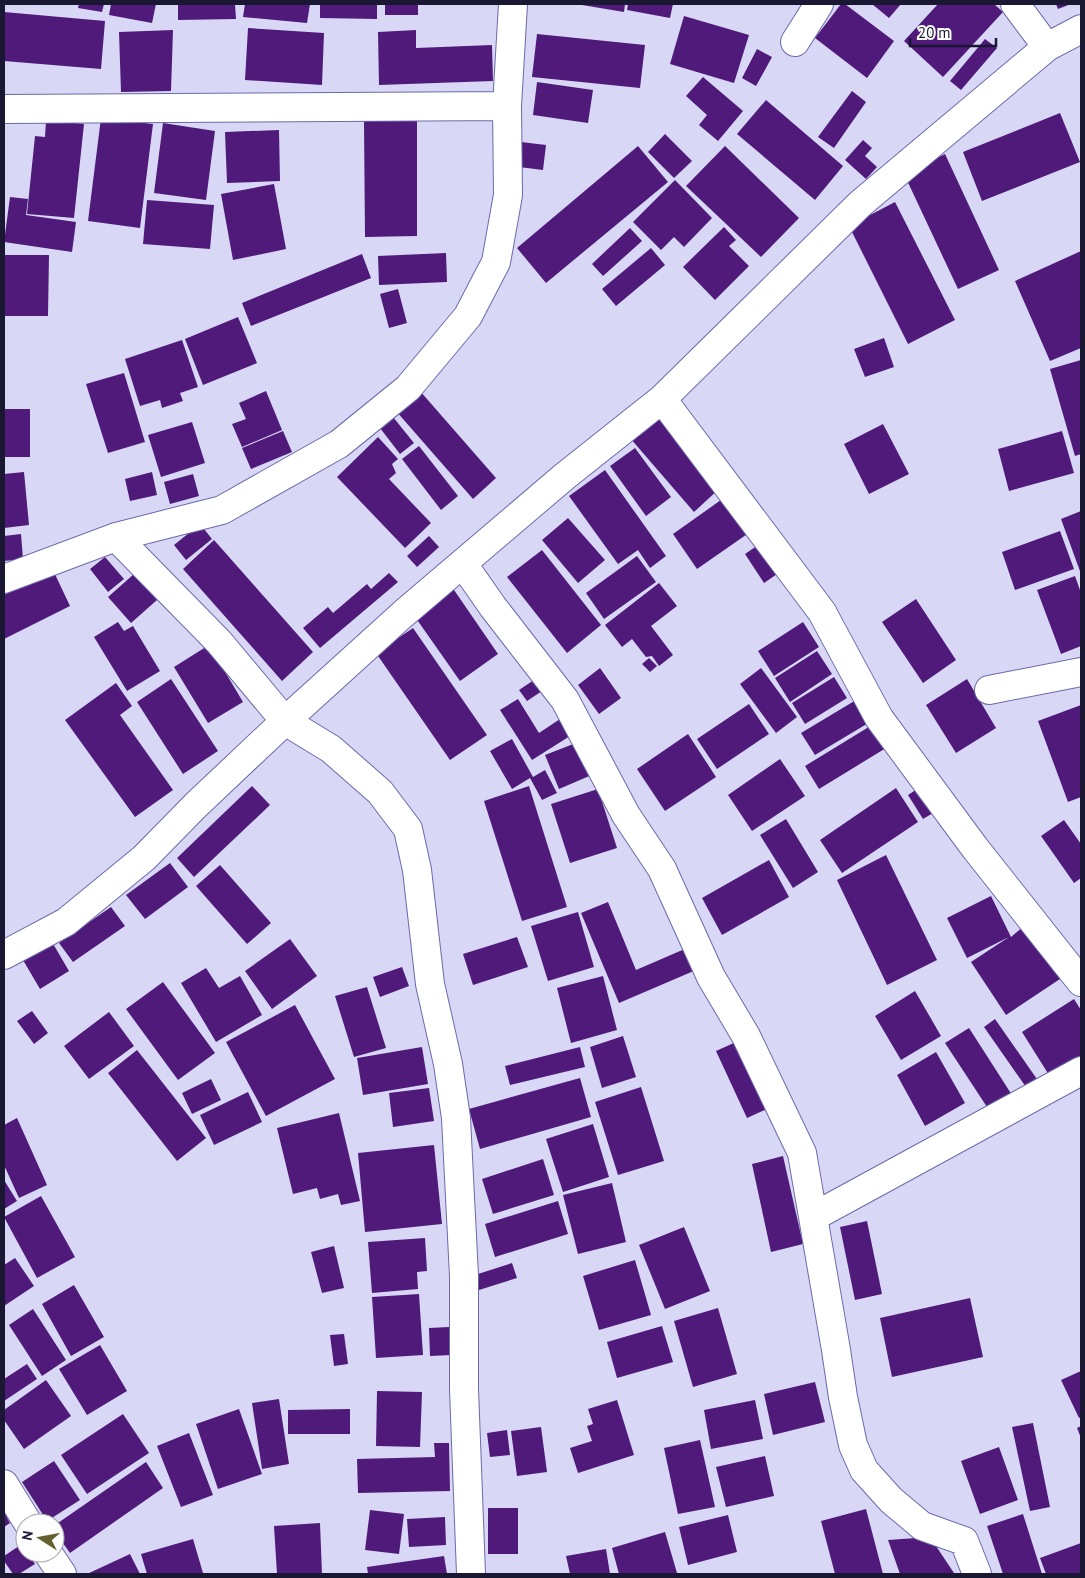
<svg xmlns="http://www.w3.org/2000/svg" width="1085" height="1578" font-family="'PT Sans',sans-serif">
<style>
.building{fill:#4f1a79}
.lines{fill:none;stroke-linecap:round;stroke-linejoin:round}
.minor-casing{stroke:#6c69ab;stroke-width:30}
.minor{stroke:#fff;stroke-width:28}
</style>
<rect width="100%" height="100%" fill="#d8d8f6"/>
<path class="building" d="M79,4H104L102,12L78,8Z
M111,4H156L152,23L109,15Z
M178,4H235L236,19L178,20Z
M245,4H310L307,23L243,17Z
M320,4H377V19L320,18Z
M385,4H418V15H385Z
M576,4H625L624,12Z
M628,4H673L670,18L627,10Z
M841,4H845L894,41L867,78L815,38Z
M872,4H901L889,18Z
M938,4H994L1003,12L943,77L904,41Z
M1056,4H1071L1058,9Z
M4,12L105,21L101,69L4,61Z
M684,16L749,35L734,83L670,64Z
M248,28L324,33L322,85L245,80Z
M173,30L171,91L121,92L119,32Z
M416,30V48L492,45L493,81L379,85L378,32Z
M537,34L645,45L640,88L532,77Z
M985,39L997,48L961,90L950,81Z
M757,49L772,57L756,86L742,78Z
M703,77L743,111L718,141L699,125L707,115L686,96Z
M537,82L593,90L588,123L533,115Z
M852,91L866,102L834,148L818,137Z
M766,100L843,166L815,200L737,134Z
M1060,113L1080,162L982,201L963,152Z
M101,118L153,124L140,228L88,221Z
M46,120L84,124L74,218L27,214L35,136L45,137Z
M417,120V236L365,237L364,121Z
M163,123L215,131L206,200L154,193Z
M279,130L280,181L227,183L225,132Z
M665,134L692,161L674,178L648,152Z
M863,140L872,148L865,156L877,167L866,179L845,160Z
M521,142L546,145L543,170L519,167Z
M638,146L668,182L546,283L517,248Z
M725,146L799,218L761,257L686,186Z
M945,154L999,270L958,289L904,174Z
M675,180L712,218L684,247L674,237L661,250L633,222Z
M274,184L286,249L233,260L221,194Z
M10,197L28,199L26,215L76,222L72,252L4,242Z
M147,200L214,205L210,249L143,244Z
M895,202L955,320L908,344L849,226Z
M724,227L736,240L729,246L749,266L715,300L683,267Z
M630,228L642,241L603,276L592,264Z
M651,248L665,265L616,306L602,289Z
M1081,251V348L1050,361L1015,281Z
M446,253L447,282L379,285L378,256Z
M362,254L371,278L251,326L242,303Z
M4,255H49L48,316H4Z
M398,289L407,323L389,328L380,294Z
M238,317L257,363L203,385L185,339Z
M884,338L894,367L865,377L854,349Z
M182,340L198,387L180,393L183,401L162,408L160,400L140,406L125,359Z
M1081,360V454L1075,456L1050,369Z
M124,373L145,442L108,453L86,384Z
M266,391L282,430L242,447L232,424L246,419L239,403Z
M420,391L496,478L473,499L396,411Z
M4,409H30V457H4Z
M656,415L719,489L694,512L630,438Z
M393,417L414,443L400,454L380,428Z
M192,422L205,463L161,477L148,435Z
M883,424L909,474L869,494L844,444Z
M283,431L292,452L251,469L242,448Z
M1062,431L1074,473L1009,491L998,449Z
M378,437L398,459L392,464L396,473L389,479L431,523L405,548L337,477Z
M419,446L458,496L441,510L402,459Z
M635,448L671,497L646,516L610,466Z
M605,470L666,556L650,568L638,550L618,564L569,496Z
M24,472L29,525L4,528V474Z
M152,472L157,495L130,501L125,479Z
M193,474L199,496L170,504L164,482Z
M728,495L753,530L697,569L673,534Z
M1081,511V574L1061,519Z
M568,518L605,560L578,583L542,540Z
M200,524L212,539L186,560L174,545Z
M1060,531L1074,569L1015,590L1002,552Z
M21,534L23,559L4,561V536Z
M429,536L439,547L417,567L407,556Z
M214,540L313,652L282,681L183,569Z
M764,541L783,570L764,583L745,554Z
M542,550L601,625L567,653L507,577Z
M637,556L656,582L604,619L586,593Z
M105,557L124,579L108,592L90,569Z
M53,570L70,606L4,639V595Z
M389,573L398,582L320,648L303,628L328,607L333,613L367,584L371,589Z
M134,574L157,600L131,623L108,597Z
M1075,576L1081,593V646L1061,654L1037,590Z
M659,583L677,606L651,626L673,655L659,666L652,656L646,657L632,639L622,647L605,625Z
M452,587L498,654L460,681L413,614Z
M916,599L956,660L923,683L882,622Z
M118,622L124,631L133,626L160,671L127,691L94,637Z
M803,622L819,647L774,676L758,651Z
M413,628L487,735L450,760L376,653Z
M209,645L243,702L208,723L174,667Z
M817,651L832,674L790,702L775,678Z
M649,658L657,666L650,672L642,664Z
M600,668L621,698L599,714L578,685Z
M761,668L797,717L776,733L740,684Z
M834,677L847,698L805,724L792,703Z
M537,678L545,689L527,701L519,690Z
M171,679L218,751L183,774L137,702Z
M967,679L996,728L956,753L926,705Z
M116,683L132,706L120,715L173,790L135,817L65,720Z
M518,699L539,733L560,719L570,736L532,760L500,710Z
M856,700L870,722L815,755L801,733Z
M749,704L769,734L717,769L697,739Z
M1081,705V797L1068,802L1038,721Z
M872,725L886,748L819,789L805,766Z
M688,734L716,777L665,811L637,769Z
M512,739L533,777L545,770L557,793L542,800L530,778L512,789L490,751Z
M581,741L594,774L559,789L545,755Z
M780,759L805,796L752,831L728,795Z
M923,785L938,810L923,819L908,795Z
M252,786L270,805L194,877L177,858Z
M529,786L567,907L522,921L484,801Z
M896,788L918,822L842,873L820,840Z
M598,789L617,848L570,863L551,804Z
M786,819L818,872L793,888L760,835Z
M1064,820L1081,844V878L1074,883L1041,836Z
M886,855L937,960L887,985L837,880Z
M769,860L789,897L722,935L702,898Z
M170,863L188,887L145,919L126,895Z
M220,865L271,923L247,944L196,886Z
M991,896L1011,937L1030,921L1066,975L1006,1015L971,962L1009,937L967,958L947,918Z
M608,902L636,970L687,948L696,970L619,1003L581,913Z
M111,907L125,926L73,962L59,943Z
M578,912L594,967L548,981L531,926Z
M517,937L528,967L473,985L463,954Z
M290,939L317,976L272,1009L245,971Z
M52,942L69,971L40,989L23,960Z
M402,967L409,986L380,997L373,977Z
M206,968L219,988L240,976L262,1015L216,1042L181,983Z
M603,976L617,1030L571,1043L557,988Z
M163,982L215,1053L178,1080L126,1009Z
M367,987L386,1048L354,1057L335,996Z
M915,991L941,1036L901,1060L875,1016Z
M1074,999L1081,1010V1055L1049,1075L1022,1032Z
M295,1005L335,1079L266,1116L226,1042Z
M32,1011L48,1033L34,1044L17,1021Z
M109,1012L134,1046L89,1079L64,1046Z
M995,1019L1039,1082L1028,1090L984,1027Z
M969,1028L1012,1095L989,1110L945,1043Z
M623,1036L636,1077L602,1088L590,1047Z
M736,1042L767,1109L747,1118L716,1051Z
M422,1047L428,1084L363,1095L357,1058Z
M580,1047L585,1067L510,1085L505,1066Z
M137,1050L206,1138L177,1161L108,1073Z
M936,1052L965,1103L925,1126L897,1075Z
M580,1078L591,1117L480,1149L469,1109Z
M211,1079L221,1100L192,1114L182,1093Z
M641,1087L664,1161L618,1175L595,1102Z
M429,1088L434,1121L393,1127L389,1093Z
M248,1092L262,1122L214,1145L200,1115Z
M339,1113L360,1201L341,1205L338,1194L320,1199L317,1188L293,1194L277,1128Z
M17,1118L47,1185L19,1198L4,1165V1125Z
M593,1124L609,1177L563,1192L546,1139Z
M434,1145L442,1224L365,1232L358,1153Z
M783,1156L803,1244L771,1252L752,1164Z
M543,1159L554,1195L493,1214L482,1179Z
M4,1180L17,1201L4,1209Z
M612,1183L626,1242L578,1254L563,1195Z
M41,1196L75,1257L37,1278L4,1217Z
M558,1201L568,1234L495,1257L485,1224Z
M867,1221L882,1294L855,1300L840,1227Z
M684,1227L710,1291L665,1309L639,1245Z
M425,1238L427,1271L417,1272L418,1289L372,1293L368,1242Z
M334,1246L344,1288L322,1293L311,1252Z
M15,1258L34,1286L4,1306V1265Z
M635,1260L651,1315L599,1330L583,1276Z
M512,1263L517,1278L479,1290L475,1275Z
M74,1285L104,1337L71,1356L42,1304Z
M419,1294L423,1355L376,1358L372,1297Z
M970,1298L983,1357L892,1377L880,1318Z
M718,1308L737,1374L693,1387L674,1321Z
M33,1309L66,1360L42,1376L9,1325Z
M662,1326L673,1362L617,1378L607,1342Z
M449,1327L451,1355L430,1356L429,1328Z
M344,1334L348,1364L334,1366L330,1335Z
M100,1345L127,1391L87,1415L59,1369Z
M27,1364L37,1379L4,1401V1379Z
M1081,1371V1417L1079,1418L1061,1380Z
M46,1380L71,1416L24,1449L4,1420V1410Z
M815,1382L825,1422L773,1435L764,1394Z
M377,1391L422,1392L420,1447L376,1446Z
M279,1399L289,1464L262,1469L252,1403Z
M617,1400L634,1455L578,1473L570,1448L592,1441L587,1426L593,1424L588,1409Z
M755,1400L763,1439L711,1449L704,1410Z
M239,1409L262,1474L218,1489L196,1424Z
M350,1409V1434H288V1410Z
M123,1414L149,1453L87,1494L61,1455Z
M1033,1423L1050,1507L1030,1511L1012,1427Z
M1081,1426V1438L1077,1428Z
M541,1427L547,1472L517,1476L511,1431Z
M507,1430L510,1455L490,1457L487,1433Z
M189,1433L213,1495L181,1507L157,1446Z
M700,1440L715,1507L678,1514L664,1448Z
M434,1443H449L450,1491L358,1493L357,1459L435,1457Z
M999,1447L1018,1500L980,1514L961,1461Z
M765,1456L774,1496L726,1507L716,1467Z
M54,1461L80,1500L47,1521L22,1482Z
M146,1462L163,1488L70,1553L55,1532V1525Z
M488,1508H518V1554H488Z
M866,1509L883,1574H835L821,1521Z
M370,1510L404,1514L399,1554L365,1550Z
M4,1512L10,1523L4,1527Z
M1023,1514L1042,1574H1003L987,1526Z
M728,1515L737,1552L688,1565L679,1527Z
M445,1517L446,1545L409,1547L407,1519Z
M320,1523L322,1574H277L274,1526Z
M665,1532L677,1573L671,1574H619L612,1548Z
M930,1537L954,1573L949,1574H900L888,1540Z
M193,1539L203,1573L147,1574L141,1554Z
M1081,1543V1574H1046L1040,1558Z
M22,1544L25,1548V1553H28L35,1564L19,1574H13L4,1561V1556Z
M606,1549L610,1574H570L566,1556Z
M130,1554L140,1574H87Z
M444,1556L447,1574H368L367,1567Z"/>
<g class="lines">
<g class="minor-casing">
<path id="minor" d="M1015,4L1047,47
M795,42L819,4
M4,109L507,106
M662,399L822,612L879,718L975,848L1081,982
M116,537L219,642L285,721L331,749L380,792L408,829L417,870L430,984L448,1064L456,1118L464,1276V1389L471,1574
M463,564L493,607L565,700L626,815L662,869L711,977L746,1036L802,1153L836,1350L843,1397L853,1445L864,1470L891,1500L922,1526L964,1541L977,1574
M4,579L116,537L222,510L339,444L408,388L468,316L496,262L508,195L507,106L513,4
M989,690L1081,672
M4,955L66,922L144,858L196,805L285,721L403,614L565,476L662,399L860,204L1047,47L1081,29
M813,1217L1081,1071
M4,1484L28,1523
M48,1553L62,1574"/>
</g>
<use href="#minor" class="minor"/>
</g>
<rect width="1085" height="1578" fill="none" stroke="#191732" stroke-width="10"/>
<g transform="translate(40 1538) rotate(281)"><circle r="24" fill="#fdfdfd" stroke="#a2a1ac"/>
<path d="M0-4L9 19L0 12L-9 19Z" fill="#65612e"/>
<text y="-8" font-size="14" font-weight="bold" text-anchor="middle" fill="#191732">N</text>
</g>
<path d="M910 38v8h86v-8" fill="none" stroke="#191732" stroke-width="2.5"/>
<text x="918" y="38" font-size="15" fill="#191732" stroke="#fdfdfd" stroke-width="4" paint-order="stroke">20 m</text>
</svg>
